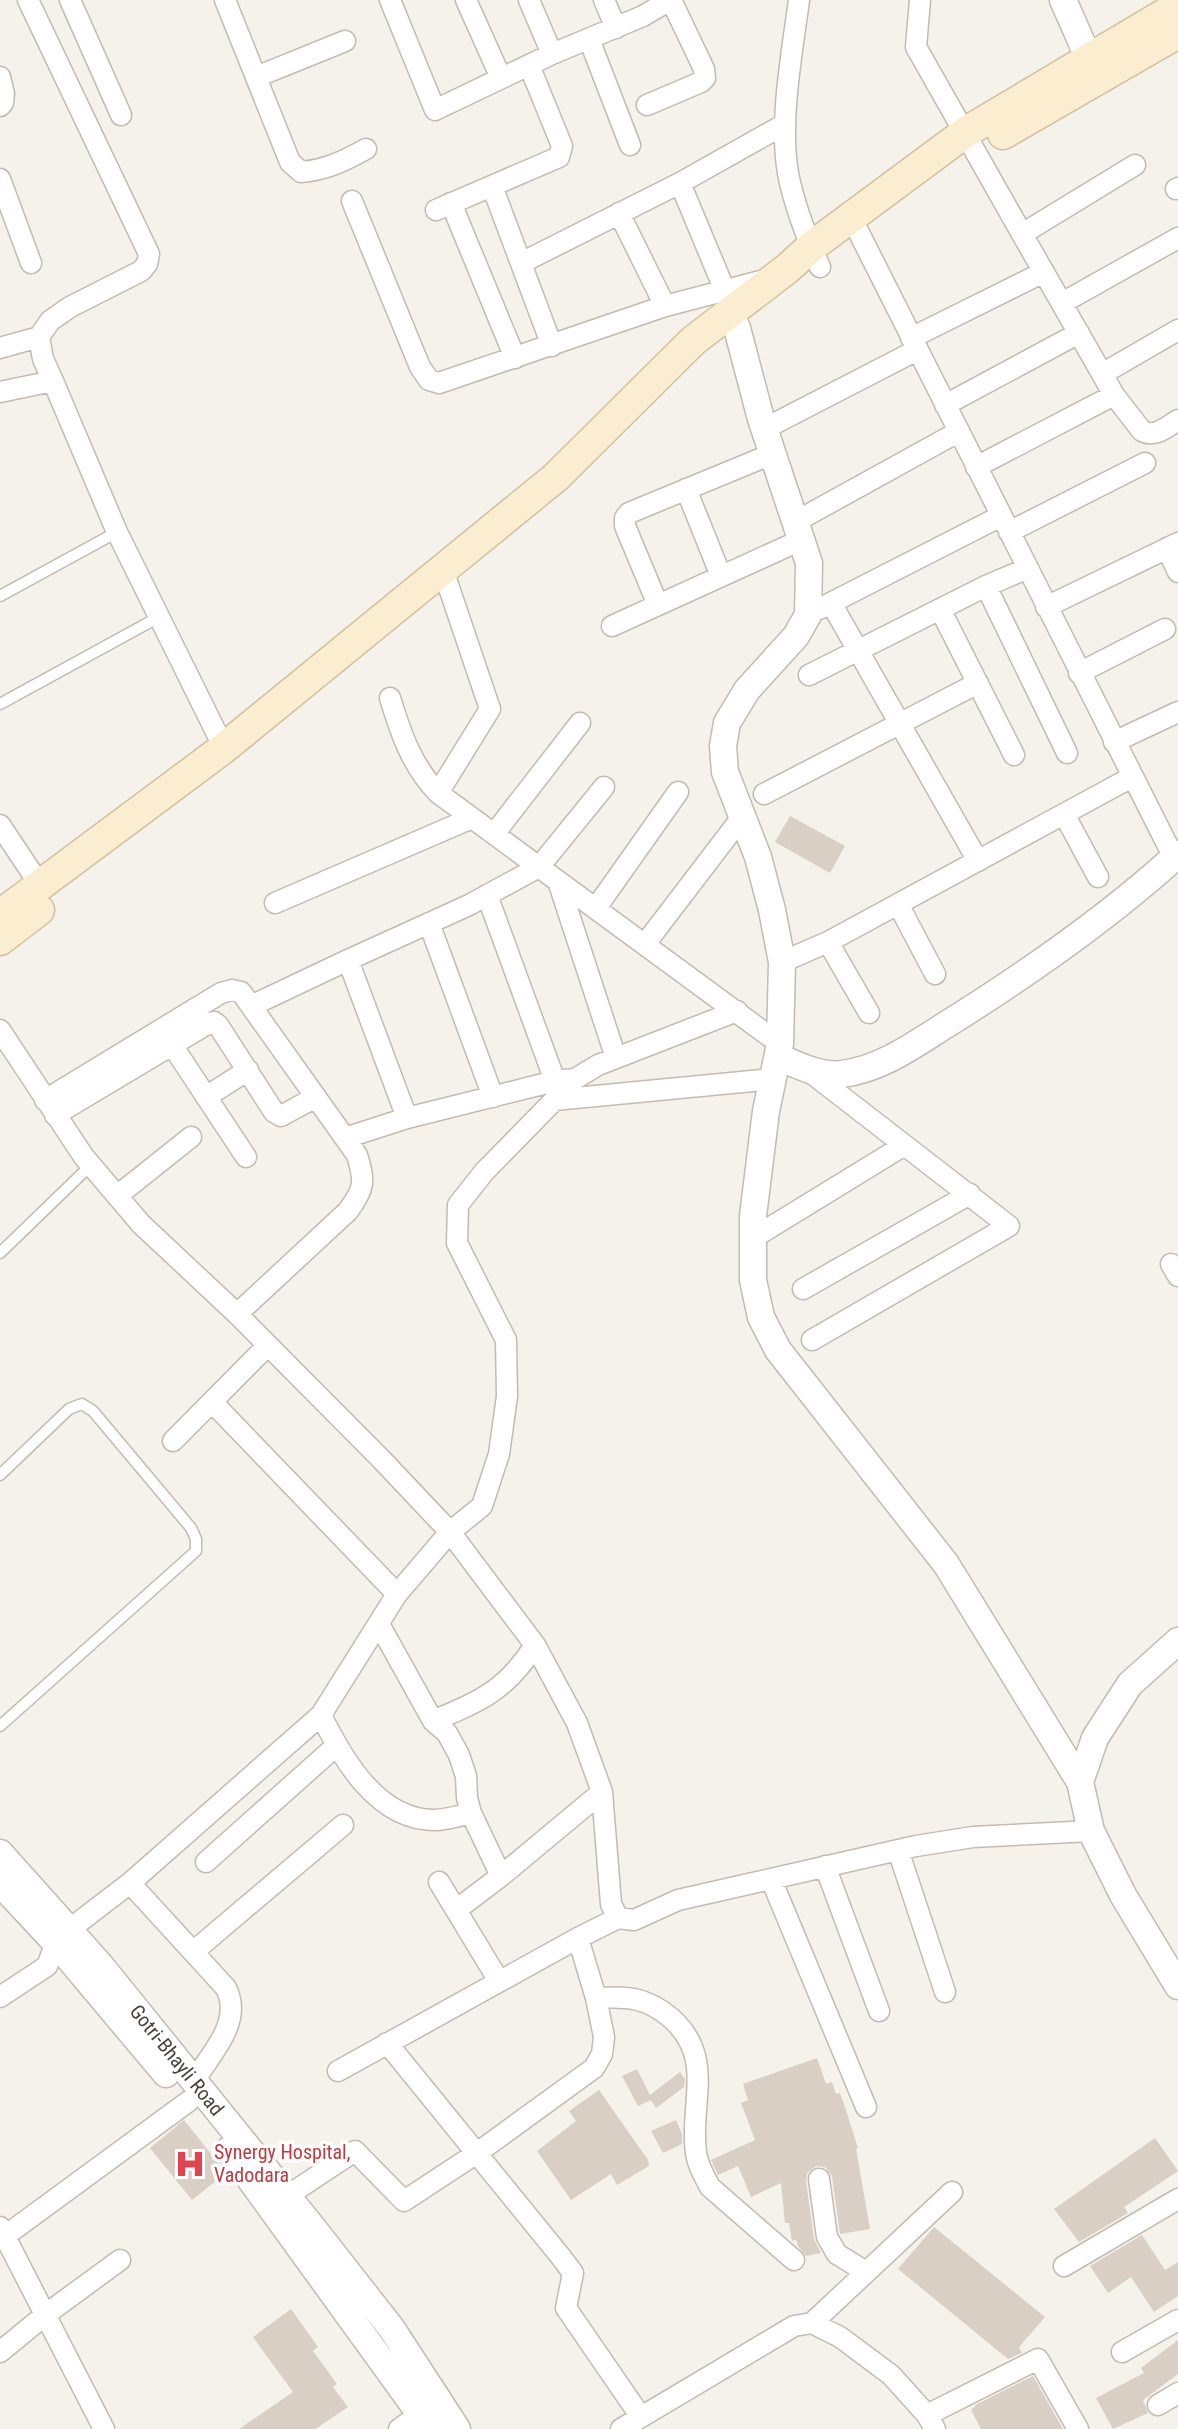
<svg xmlns="http://www.w3.org/2000/svg" width="1178" height="2429" font-family="'Roboto Condensed',sans-serif">
<style>
.building{fill:#d9cfc5}
.lines{fill:none;stroke-linecap:round;stroke-linejoin:round}
.service-casing{stroke:#c3bbb1;stroke-width:13}
.minor-casing{stroke:#c3bbb1;stroke-width:23}
.tertiary-casing{stroke:#c3bbb1;stroke-width:29}
.secondary-casing{stroke:#d1c09e;stroke-width:33}
.service{stroke:#fff;stroke-width:10}
.minor{stroke:#fff;stroke-width:20}
.tertiary{stroke:#fff;stroke-width:26}
.secondary{stroke:#fbedcf;stroke-width:30}
.labels{text-anchor:middle;stroke-width:7;stroke-linejoin:round;paint-order:stroke}
.street-label{font-size:20px;fill:#494239;stroke:#fff}
.health-label{font-size:20px;fill:#be3a42;stroke:#fff;text-anchor:start}
</style>
<rect width="100%" height="100%" fill="#f5f1eb"/>
<path class="building" d="M790,816L845,846L830,873L775,842Z
M817,2058L826,2084L832,2082L836,2094L840,2093L846,2110L858,2148L856,2149L870,2229L840,2234L832,2176L825,2167L816,2166L807,2173L806,2181L814,2239L821,2253L806,2256L798,2246L796,2240L792,2241L789,2223H785L781,2183L751,2197L738,2166L718,2175L711,2160L755,2140L741,2103L748,2100L743,2084Z
M637,2069L650,2095L680,2072L685,2079L684,2087L656,2108L651,2100L638,2106L622,2076Z
M599,2090L648,2160L649,2166L617,2185L611,2174L571,2200L537,2151L576,2121L569,2111Z
M184,2120L226,2173L192,2200L150,2148Z
M676,2120L682,2134V2144L663,2153L651,2131Z
M1155,2138L1178,2171L1124,2207L1128,2213L1079,2242L1054,2209Z
M934,2227L1045,2317L1019,2347L1022,2353L1008,2359L898,2269Z
M1142,2235L1165,2270L1178,2262V2296L1154,2312L1131,2277L1108,2293L1090,2266Z
M291,2309L318,2347L313,2351L337,2384L333,2387L348,2407L315,2429H239L293,2392L253,2337Z
M1178,2340V2374L1143,2400L1148,2413L1113,2429L1096,2398L1144,2373L1141,2368Z
M1033,2376L1063,2429H981L971,2410L977,2404Z"/>
<g class="lines">
<g class="service-casing">
<path id="service" d="M0,596L117,532
M0,704L159,617
M0,1253L91,1165
M0,1475L69,1409L82,1404L93,1411L191,1528L196,1539V1551L0,1726"/>
</g>
<g class="minor-casing">
<path id="minor" d="M28,0L149,254L147,264L141,271L70,307L50,321L39,337L43,359L53,381
M70,0L121,115
M225,0L290,162L301,172C326,170 344,161 366,149
M390,0L435,110L552,54L643,16L670,0
M466,0L501,78
M529,0L552,54
M604,0L616,28
M799,0C792,53 779,121 788,173C794,205 807,238 820,267
M920,0L916,47L1022,234L1135,165
M589,39L630,145
M0,77L4,94L3,103L0,106
M256,77L345,41
M647,105L701,82L705,78L704,69L671,0
M0,179L31,263
M680,183L725,291
M492,186L552,346
M1176,189L1178,188
M352,201L420,367L429,380L439,383L665,306L761,281
M451,203L515,358
M436,210L559,157L562,146L529,65
M619,213L665,306
M851,217L1174,858
M1022,234L1114,395L1142,431C1155,438 1167,427 1178,420
M521,263L680,183L785,124
M1062,303L1178,238
M911,338L1044,272
M0,348L39,337
M1102,374L1178,330
M0,392L53,381L117,532L224,748
M945,405L1079,333
M764,429L917,350
M976,467L1114,395
M686,489L721,576
M795,522L958,432
M1009,532L1145,463
M1167,548L1178,572
M986,586L1067,753
M831,603L978,861
M658,605L625,526V518L629,513L772,454
M1046,607L1178,543
M819,609L1001,516
M940,609L1014,755
M612,626L801,540
M1079,673L1165,629
M809,675L986,586L1028,568
M390,698C401,734 412,766 438,793L780,1044
M1114,742L1178,712
M438,793L490,709L443,570
M764,794L978,683
M1064,814L1098,877
M0,825L40,885
M494,834L580,723
M558,881L616,1058
M487,895L555,1081
M275,903L472,818
M898,904L935,974
M596,908L678,792
M429,923L493,1097
M828,942L869,1013
M645,944L742,817
M782,962L828,942L1132,777
M251,1006L348,960
M0,1030L84,1157L141,1224L237,1314L382,1460L450,1532L535,1645L577,1723L602,1792L611,1904L618,1918
M172,1045L246,1157
M810,1072L1009,1226L812,1340
M206,1097L248,1070
M45,1100L221,993L232,990L241,992L357,1155C365,1182 365,1188 348,1211L237,1314
M554,1100L773,1079
M55,1115L209,1023L214,1022L218,1025L274,1112L281,1116L316,1097
M407,1118L348,960L469,905L539,867L604,787
M345,1138L407,1118L555,1081L575,1079
M117,1196L191,1137
M753,1238L903,1146
M1171,1264L1178,1276
M803,1289L970,1194
M212,1402L397,1594
M173,1441L268,1345
M379,1624L433,1721L447,1733L459,1755L466,1776L467,1798L471,1813L501,1876L456,1910
M321,1715C343,1760 378,1820 434,1820C446,1820 459,1816 471,1813
M433,1721C480,1701 506,1691 535,1645
M898,1850L945,1992
M206,1862L336,1746
M825,1866L879,2011
M501,1876L602,1792
M771,1879L866,2107
M439,1882L499,1981
M130,1883L226,1988C243,2022 212,2052 194,2081
M193,1952L343,1825
M0,1997L47,1966L56,1943L70,1929L130,1883L321,1715L397,1594L450,1532L482,1506L499,1454L507,1396L506,1340L457,1243L458,1205L484,1172L575,1079L598,1065L737,1011
M596,1998C627,1996 646,1997 671,2018C716,2058 689,2104 696,2153C698,2166 704,2176 710,2187L794,2260
M387,2043L561,2257L573,2273L566,2308L641,2417
M338,2071L578,1938L618,1918L634,1920L678,1900L916,1846L973,1837L1091,1831
M819,2179L827,2237L837,2254L866,2272
M287,2196L355,2151L404,2201L477,2153L594,2068L602,2054L604,2037L596,1998L578,1938
M0,2227L104,2429
M5,2236L189,2101
M1064,2266L1178,2199
M812,2323L952,2192
M0,2352L45,2315L120,2260
M1122,2352L1178,2320
M1158,2405L1178,2393
M927,2415L1038,2359L1078,2429
M399,2429L431,2406
M621,2429L794,2326L812,2323L840,2337L891,2375L927,2415L935,2429"/>
</g>
<g class="tertiary-casing">
<path id="tertiary" d="M1063,0L1097,77
M730,312L737,328L761,419L809,563L808,615L796,636L747,690L727,723L723,746L725,772L758,857L772,910L782,962L780,1044L766,1111L753,1216V1280L761,1317L778,1350L946,1564L1080,1782
M778,1057C798,1065 820,1077 842,1074C883,1069 918,1042 952,1021C1030,972 1109,917 1178,854
M1178,1641L1130,1684L1095,1738L1080,1782L1091,1831L1123,1895L1178,1986
M0,1853L101,1966L313,2228L392,2329L457,2429
M0,1883L56,1943L166,2074
M229,2150L431,2429"/>
</g>
<g class="secondary-casing">
<path id="secondary" d="M1003,134L1178,33
M0,915L224,748L556,477L693,341L788,268L811,247L966,132L1178,6
M0,940L39,910"/>
</g>
<use href="#service" class="service"/>
<use href="#minor" class="minor"/>
<use href="#tertiary" class="tertiary"/>
<use href="#secondary" class="secondary"/>
</g>
<defs>
<g id="hospital-bare" transform="scale(2.4)"><path d="M-5-5h3v3.5h4V-5h3V5h-3V1.5h-4V5h-3Z" fill="#e0444e" stroke="#fff" stroke-width="2.5" paint-order="stroke"/></g>
</defs>
<g fill-rule="evenodd">
<use href="#hospital-bare" x="190" y="2164"/>
</g>
<g class="labels">
<g class="street-label">
<text transform="translate(177 2060) rotate(51)" y="7">Gotri-Bhayli Road</text>
</g>
<g class="health-label">
<text x="214" y="2159">Synergy Hospital,<tspan x="214" dy="23">Vadodara</tspan></text>
</g>
</g>
</svg>
